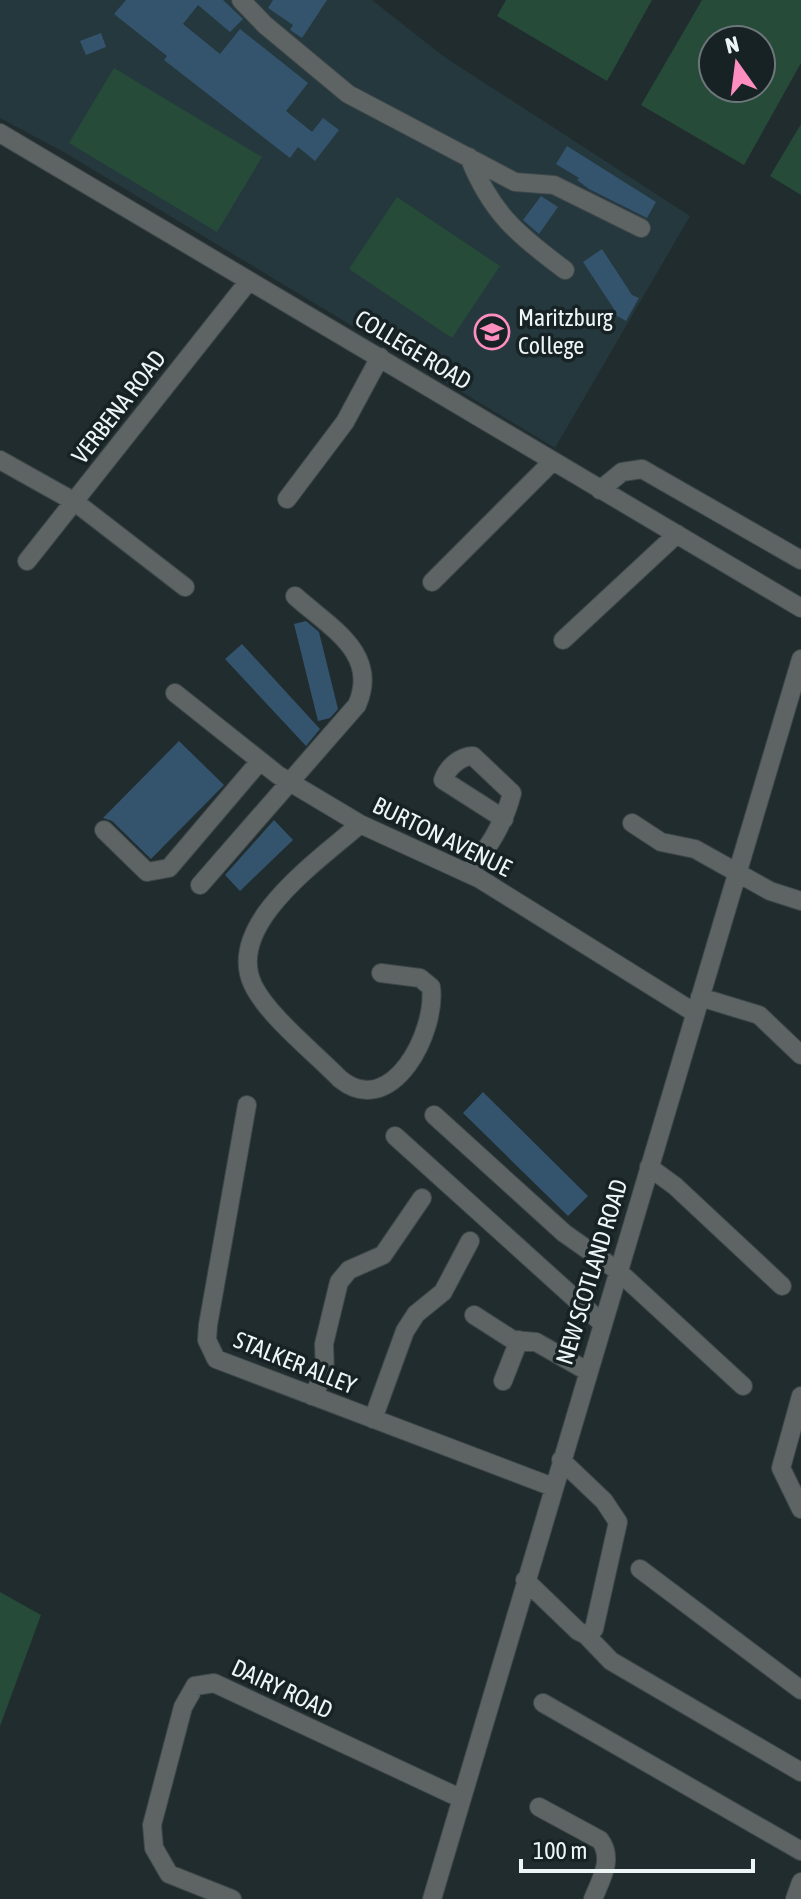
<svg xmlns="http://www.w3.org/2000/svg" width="801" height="1899" font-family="'Asap Condensed',sans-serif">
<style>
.built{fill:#25383d}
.green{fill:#264b39;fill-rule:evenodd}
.building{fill:#34546d}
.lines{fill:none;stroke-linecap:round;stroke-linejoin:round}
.minor-casing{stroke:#3e484b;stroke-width:20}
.minor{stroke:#5e6463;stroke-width:18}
.labels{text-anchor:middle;stroke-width:7;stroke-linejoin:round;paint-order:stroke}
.poi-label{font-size:24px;fill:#eef5f7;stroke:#172225;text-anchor:start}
.street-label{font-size:24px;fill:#eef5f7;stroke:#172225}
</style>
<rect width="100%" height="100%" fill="#212c2f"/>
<path class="built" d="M0,0H372L443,56L690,216L555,448L62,151L0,118Z"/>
<path class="green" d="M506,0H652L607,81L497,16Z
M702,0H801V63L744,165L641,105ZM713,40H761V88H713Z
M114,68L262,157L217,232L69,143Z
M801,124V195L770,176Z
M397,197L500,266L452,338L349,269Z
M0,1592L41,1615L0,1726Z"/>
<path class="building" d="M126,0H223L243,19L230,32L198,5L183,24L220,54L240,29L308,83L286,111L312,132L323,118L339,130L315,161L298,147L290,158L164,60L167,56L114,14Z
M273,0H327L302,38L290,30L293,25L268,8Z
M101,33L106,47L86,55L80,41Z
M567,146L656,202L647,218L589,189L577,180L579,178L556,164Z
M541,196L558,207L539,234L523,220Z
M602,249L632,295L639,298L626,321L612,313L614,309L583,262Z
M306,621L319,632L338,709L330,718L318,721L294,624Z
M242,644L320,729L306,746L225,659Z
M179,741L224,785L151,859L112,821L103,818Z
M274,820L293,840L240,891L225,875Z
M483,1092L588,1196L568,1216L463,1113Z"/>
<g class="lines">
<g class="minor-casing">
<path id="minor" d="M241,0L265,25L348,94L515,182L554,185L641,228
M0,133L801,608
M469,157C491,213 518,235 565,270
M0,460L75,502L185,587
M600,490L622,472L642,469L801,560
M287,499L345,422L380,357
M27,561L248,282
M432,582L552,462
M563,640L677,534
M175,693L278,775L360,824L480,879L695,1013
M632,823L661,842L695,849L770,891L801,901
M360,824C321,859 224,924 253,985C268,1016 315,1053 340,1079C392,1121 437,1031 431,987L420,978L381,973
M104,830L147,872L169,868L260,761
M469,873C488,847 504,825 512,793L473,756C460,756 447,768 443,780L504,819
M200,885L357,705C380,653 329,627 295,596
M700,997L759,1015L801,1055
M247,1105L208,1325L207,1340L216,1359L553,1487
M434,1115L564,1233L618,1271L743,1386
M395,1136L602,1323
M649,1167L675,1186L782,1286
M474,1315L513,1340L536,1342L587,1371
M503,1381L519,1340
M312,1396L325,1374L324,1344L339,1282L349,1270L383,1255L422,1198
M801,1396L781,1468L801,1509
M373,1419L405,1331L416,1314L443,1292L470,1241
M640,1569L801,1690
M525,1580L578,1631L586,1635L594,1629L618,1522L604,1501L561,1460
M586,1635L611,1661L801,1772
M543,1703L801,1851
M539,1807L600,1840C614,1859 601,1879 593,1899
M232,1899L169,1874L154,1848L152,1825L183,1707L195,1686L214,1683L460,1798
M432,1899L801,659
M795,1899L801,1882"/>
</g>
<use href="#minor" class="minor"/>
</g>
<defs>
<g id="school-ring" transform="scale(1.8)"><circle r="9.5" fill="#172225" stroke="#fd8ebf" stroke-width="1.5"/><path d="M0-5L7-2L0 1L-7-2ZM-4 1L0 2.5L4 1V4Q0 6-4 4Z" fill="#fd8ebf"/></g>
</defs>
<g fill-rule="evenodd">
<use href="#school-ring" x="492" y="332"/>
</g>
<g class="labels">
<g class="poi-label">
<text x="518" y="326">Maritzburg<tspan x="518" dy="28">College</tspan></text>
</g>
<g class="street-label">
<text transform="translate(413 350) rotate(31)" y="8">COLLEGE ROAD</text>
<text transform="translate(119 407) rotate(-52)" y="8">VERBENA ROAD</text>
<text transform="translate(442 837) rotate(26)" y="8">BURTON AVENUE</text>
<text transform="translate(592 1272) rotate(-73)" y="8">NEW SCOTLAND ROAD</text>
<text transform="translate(295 1363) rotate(22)" y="8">STALKER ALLEY</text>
<text transform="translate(282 1689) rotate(25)" y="8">DAIRY ROAD</text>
</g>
</g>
<g transform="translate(737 64) rotate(346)"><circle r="38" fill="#172225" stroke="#6d7679" stroke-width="2"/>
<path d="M0-6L14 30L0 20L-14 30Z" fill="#fd8ebf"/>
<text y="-12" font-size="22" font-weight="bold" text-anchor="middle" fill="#eef5f7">N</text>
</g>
<path d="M521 1859v12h232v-12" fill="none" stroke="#eef5f7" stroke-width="4"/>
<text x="533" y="1859" font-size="24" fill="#eef5f7" stroke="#172225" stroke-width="6" paint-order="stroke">100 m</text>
</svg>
